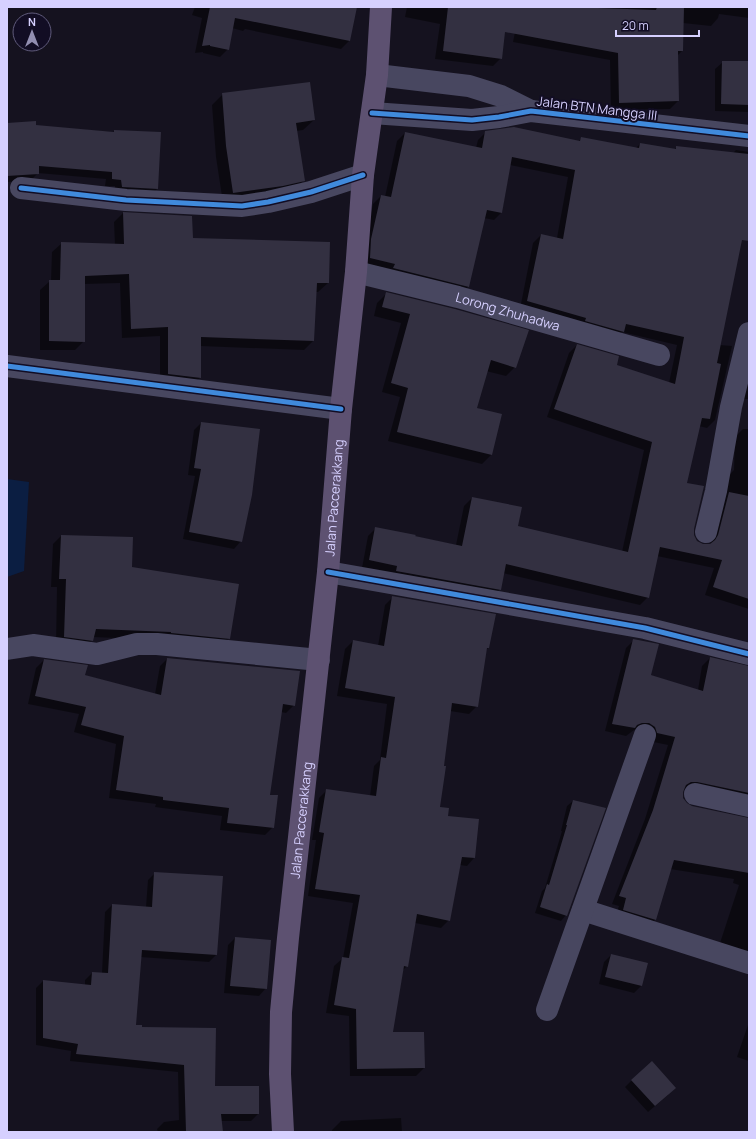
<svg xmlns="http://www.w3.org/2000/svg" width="756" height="1139" font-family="Manrope,sans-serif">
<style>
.water{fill:#0b1e42}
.shadow{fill:#0007}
.building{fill:#333041}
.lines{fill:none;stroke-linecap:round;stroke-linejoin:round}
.minor{stroke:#484760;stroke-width:22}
.major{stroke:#5d5171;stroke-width:22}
.cycleway-casing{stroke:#120d24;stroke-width:8}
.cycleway{stroke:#408adc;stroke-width:5}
.labels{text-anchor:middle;stroke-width:4;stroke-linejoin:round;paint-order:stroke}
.street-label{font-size:13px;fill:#d6d0ff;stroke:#120d24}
</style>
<rect width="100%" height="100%" fill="#15121f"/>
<path class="water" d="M7,479L29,482L24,571L7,577Z"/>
<path class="shadow" d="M195,7H356L349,41L341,49L245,29L243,31L232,28L228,49L220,57L203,53V52L195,53L202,18L192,15Z
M407,7H478L501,58L493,66L435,59L440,24L405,17Z
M520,7H749V18L719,14L718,18L711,26L683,23L682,51L677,56L678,101L670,109L611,110L610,60L513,42Z
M723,62H749V112L715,111V69Z
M223,94L314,120L303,130L296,131L304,180L293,191L223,203L216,157L212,105Z
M7,124L113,132L115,131L157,189L150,196L115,194V186H105L106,179L38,173L31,180L7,182Z
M486,132L579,141L581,139L636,148L640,144L674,150L677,147L733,153L736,150L749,152V202L720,345L732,346L715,420L707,428L699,426L686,483L693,535L697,542L703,545H710L728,476L734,470L735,437L743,429H749V609L705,595L714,568L657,556L648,597L640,605L503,573L500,589L492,597L362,568L368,536L376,528L456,545L464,506L472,498L517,527L622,552L644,450L547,417L569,353L577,345L616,366L669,383L677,345L622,332L615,339L520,309L533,243L541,235L557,238L568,177L510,165L502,212L494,220L484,218L468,287L460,295L362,266L363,247L373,204L381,196L385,197L397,141L405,133L476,148L478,140Z
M123,213L192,239L328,283L318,292H315L313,341L304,350L200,346V378L190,387L160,383V336L122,338L120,283L84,284V341L75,350H40V290L50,281H51L52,252L62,243L115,245L114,222Z
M387,293L515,367L506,376L486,371L476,408L501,415L491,455L482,464L388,441L400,397L382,392L401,323L374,316L377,303Z
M749,366V399H741Z
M201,423L241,541L234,549L183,539L195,476L188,475L194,430Z
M61,536L131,568L229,638L221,647L163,640L93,637L92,640L84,649L56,645L57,587H51L53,544Z
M393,597L488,648L486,650L477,706L469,714L450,711L439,807L474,858L467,866L460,865L449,920L441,928L415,923L407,966L403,970L392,1033L424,1068L416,1076H350L349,1016L326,1013L334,966L343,958L353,903L308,896L316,840H312L319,798L327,790L370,796L374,766L380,760L387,704L337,696L345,649L353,641L378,646L385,605Z
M634,640L650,675L698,690L702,666L710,658L749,667V804L689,789L683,790L682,798L686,804L692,807L749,819V952L720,943L739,885L733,883L734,879L670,869L655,920L647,928L615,917L619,906L612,904L645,819L668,745L649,741L641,731L634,730L626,736L605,731L626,648Z
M167,659L294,705L286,713L281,712L269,795L273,827L265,835L220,830L222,816L155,807L156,804L109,798L116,744L74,732L79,714L28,704L36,668L44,660L84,675L155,694L160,666Z
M573,801L566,915L561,921L535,913L542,891L545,888L562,831H561L567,806Z
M155,873L216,955L209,962L140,957L135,1026L141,1028L214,1087L258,1114L251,1121H221L222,1132H158L157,1129L164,1122L179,1120L178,1072L70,1061L71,1051L36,1045V988L43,981L85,985V980L92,973H102L105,912L112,905L146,907L148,880Z
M235,938L266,988L259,996L224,993L228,945Z
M611,955L641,986L634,993L599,984L604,962Z
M749,1022V1061L737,1057Z
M632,1080L668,1095L648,1112L625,1087Z
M401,1118L402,1132H332V1130L341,1121Z"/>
<path class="building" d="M210,7H357L350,41L235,18L229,50L210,46V45L202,46Z
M448,7H599L598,8L656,10L657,7H684L683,51H678L679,101L619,103L618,53L505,32L502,59L443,51Z
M722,61H749V105L721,104Z
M310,82L315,120L296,123L305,181L283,186L233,193L226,146L222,93Z
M36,121V125L114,132V130L161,132L158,189L122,187L121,180L112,179V172L39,166V174L7,176V123Z
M514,127L580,141L581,137L639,148L640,143L676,149V146L749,154V241L742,240L717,363L721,364L710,419L702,418L687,483L704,486L694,529V535L697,541L703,544H710L715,540L718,535L729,492L749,496V599L713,587L722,560L660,547L649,598L506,564L501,590L396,571L397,566L369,560L375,527L416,535L415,536L462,546L472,497L522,507L518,526L628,552L652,442L554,409L577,344L619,356L617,365L675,384L684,337L626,324L624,332L585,321L586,318L527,301L541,234L563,239L575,170L512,157L502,213L487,210L469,287L393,268L395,264L370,258L371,239L381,195L391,197L405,132L482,148L485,131Z
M123,212L192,216L193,238L330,242L329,283H317L314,341L201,337V378L168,374V327L131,329L129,274L85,276V342L49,341V280H60L61,242L124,244Z
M386,292L455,309L529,330L516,368L491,360L477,408L502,414L492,455L397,432L408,388L391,383L410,314L382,307Z
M201,422L260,429L252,495L242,542L189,532L201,469L194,468Z
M61,535L133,537L132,567L239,584L230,639L171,633V632L96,629L93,641L64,637L66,579H59Z
M392,596L496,614L489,648H487L478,707L452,703L444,766H446L440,807L449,808L448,816L479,819L475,858L462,857L450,921L417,914L408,967L404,966L393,1032H424L425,1068L357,1069L356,1009L334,1005L342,957L349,958L360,895L315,889L324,833L319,832L326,789L376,796L381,757L386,758L395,697L345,688L353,640L384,646Z
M633,639L659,644L651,675L703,691L710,657L749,666V793L697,782H691L686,785L683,792V798L687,803L692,806L749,818V873L674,860L656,920L623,910L626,898L619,896L653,810L675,737L657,733L655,727L649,723H642L637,725L635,728L612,724Z
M167,658L300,671L295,706L283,704L270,795H278L274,828L227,823L229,808L163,800V797L116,790L124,736L81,725L86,707L35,696L44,659L88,665L85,675L161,695Z
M573,800L606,808L567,916L540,907L547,884L549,885L567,825H566Z
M154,872L223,876L217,955L142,950L136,1025H142V1027L216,1028L215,1086H259V1114H221L223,1132H186L184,1065L76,1054L78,1044L43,1038V980L91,985L92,972L108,973L112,904L152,907Z
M235,937L271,940L267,989L230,986Z
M611,954L648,963L642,986L605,977Z
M652,1061L676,1088L655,1106L631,1080Z"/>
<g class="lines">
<g class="minor">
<path d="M377,75L469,86L501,96L531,111"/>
<path d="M372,113L472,120L499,117L531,111L749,136"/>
<path d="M21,188L126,200L242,206L268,202L311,192L363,175"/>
<path id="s1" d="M356,272L458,297L659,355"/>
<path d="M7,366L341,409"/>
<path d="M706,532L716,491L731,407L749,333"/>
<path d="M328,572L645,628L749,654"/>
<path d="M7,649L33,645L97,654L137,644H157L319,660"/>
<path d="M695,794L749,806"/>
<path d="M583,910L749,963"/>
<path d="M547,1010L645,735"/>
</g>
<path class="major" id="s2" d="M283,1132L280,1074L281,1012L288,938L328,572L341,409L356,272L363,175L377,75L381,7"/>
<g class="cycleway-casing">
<path id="cycleway" d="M372,113L472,120L499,117L531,111L749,136
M21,188L126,200L242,206L268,202L311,192L363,175
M7,366L341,409
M328,572L645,628L749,654"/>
</g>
<use href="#cycleway" class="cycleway"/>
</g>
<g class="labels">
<g class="street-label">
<text transform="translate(597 108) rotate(7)" y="5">Jalan BTN Mangga III</text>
<text dy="5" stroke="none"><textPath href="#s1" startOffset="157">Lorong Zhuhadwa</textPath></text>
<text dy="5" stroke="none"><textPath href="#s2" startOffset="637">Jalan Paccerakkang</textPath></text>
<text dy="5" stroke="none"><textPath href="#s2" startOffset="313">Jalan Paccerakkang</textPath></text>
</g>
</g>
<rect width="756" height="1139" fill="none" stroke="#d6d0ff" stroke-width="16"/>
<g transform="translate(32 32)"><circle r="19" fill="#120d24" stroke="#605b7c"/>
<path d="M0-3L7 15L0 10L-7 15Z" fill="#928eb1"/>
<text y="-6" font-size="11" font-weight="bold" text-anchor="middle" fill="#d6d0ff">N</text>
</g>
<path d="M616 30v6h83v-6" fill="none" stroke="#d6d0ff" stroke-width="2"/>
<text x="622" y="30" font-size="12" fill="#d6d0ff" stroke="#120d24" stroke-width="3" paint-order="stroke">20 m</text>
</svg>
